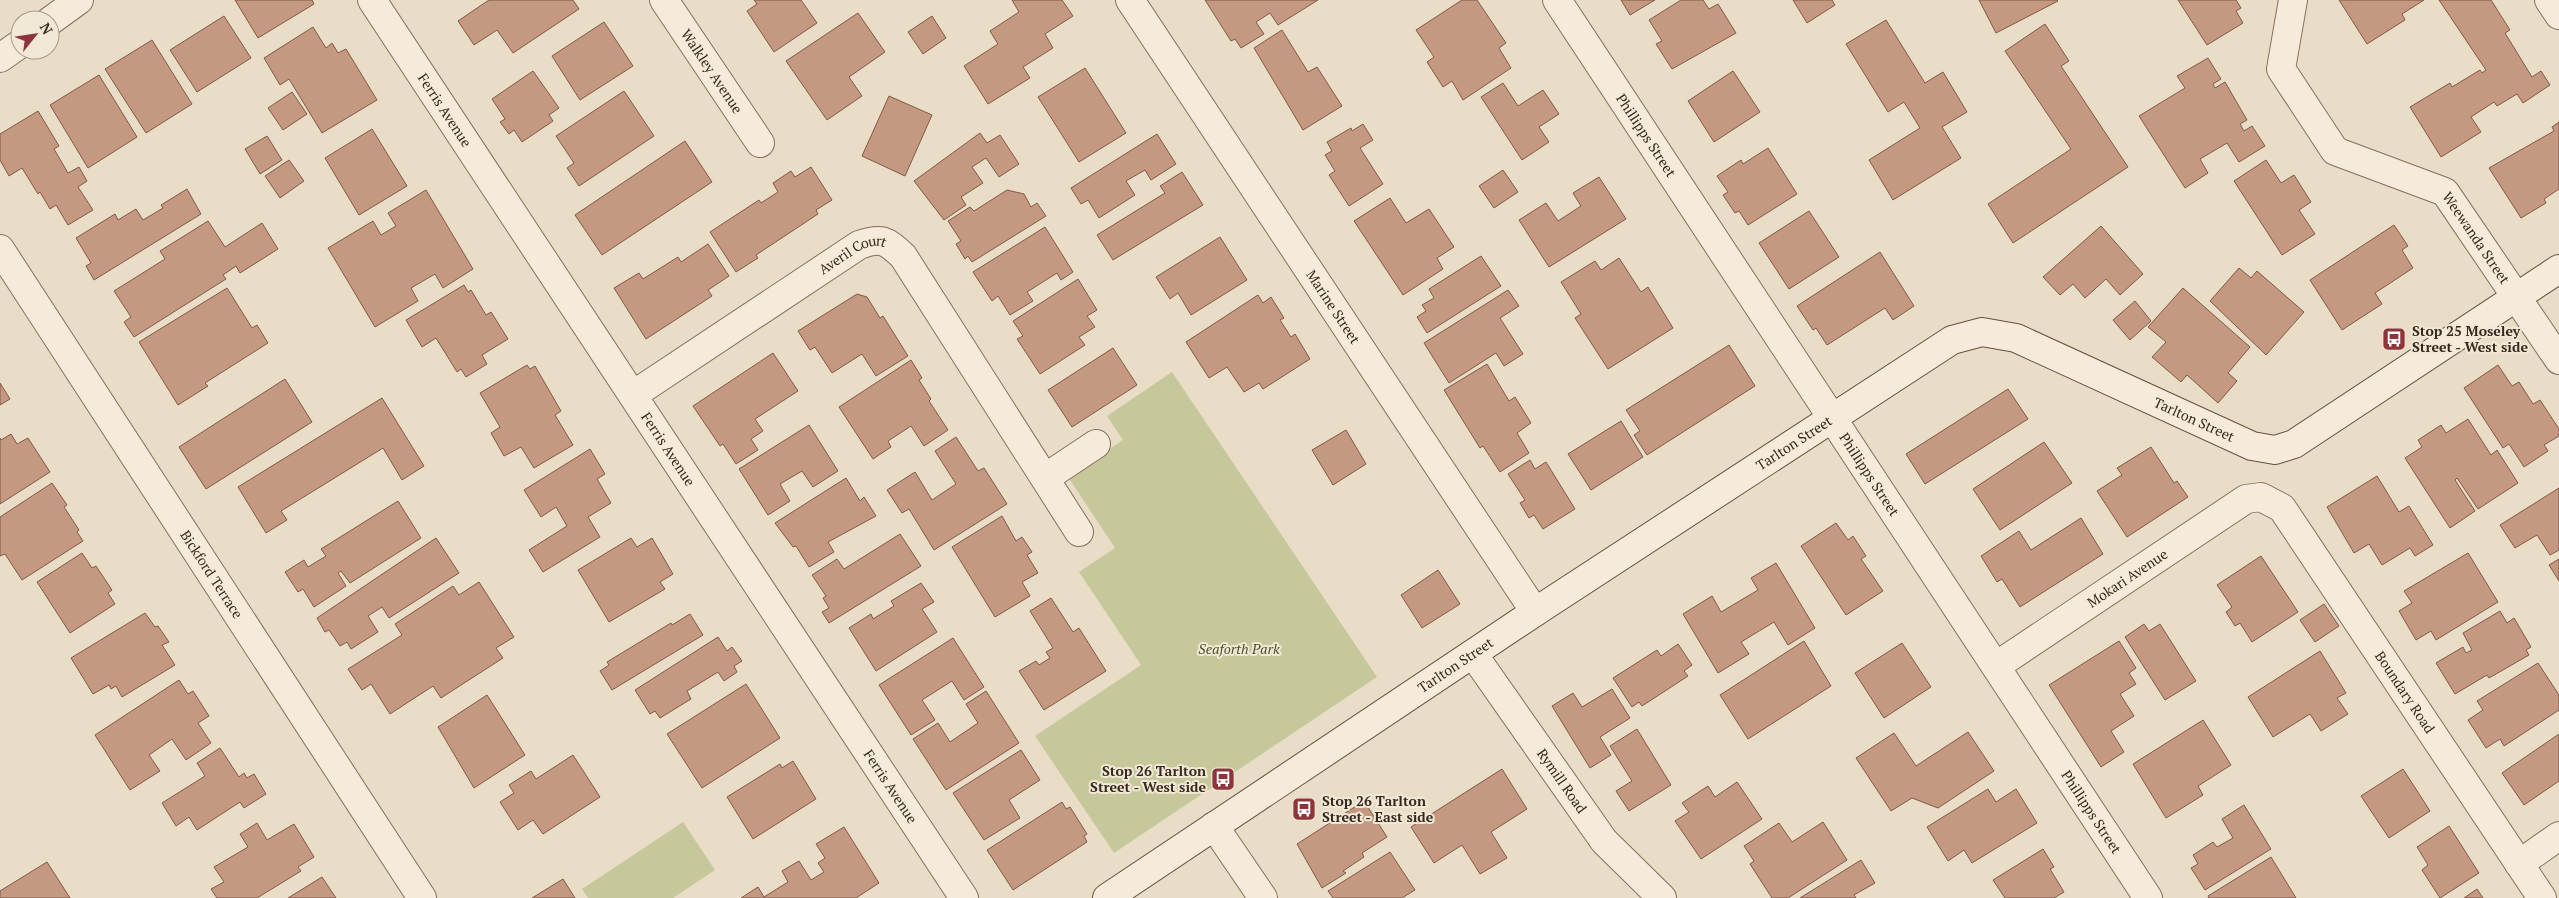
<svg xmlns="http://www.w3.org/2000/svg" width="2559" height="898" font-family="'PT Serif',serif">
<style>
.green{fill:#c6c89c}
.building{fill:#c59881;stroke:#815946}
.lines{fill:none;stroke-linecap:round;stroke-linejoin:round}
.street-casing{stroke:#846f5e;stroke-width:30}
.secondary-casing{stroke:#665141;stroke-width:30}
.street{stroke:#f6ebda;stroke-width:28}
.secondary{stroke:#f6ebda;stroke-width:28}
.labels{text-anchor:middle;stroke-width:4;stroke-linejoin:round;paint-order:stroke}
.street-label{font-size:14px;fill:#362920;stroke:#f2e8d6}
.poi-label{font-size:14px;font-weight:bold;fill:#362920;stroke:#f2e8d6;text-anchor:start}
.park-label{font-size:14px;font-style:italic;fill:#4a5129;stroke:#f2e8d6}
</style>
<rect width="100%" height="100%" fill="#eaddc7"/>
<path class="green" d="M1172,372L1377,677L1114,853L1035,736L1141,665L1079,572L1115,548L1068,477L1123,440L1107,416Z
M683,822L715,870L673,898H588L582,889Z"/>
<path class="building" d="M235,0H312L314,4L258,38Z
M489,0H573L579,9L513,53L497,30L474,45L458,21Z
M754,0H801L817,23L774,52L747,11L757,4Z
M1012,0H1062L1073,16L1045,34L1053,48L1023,67L1030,78L988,104L964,66L998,44L990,31L1019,12Z
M1205,0H1318L1278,25L1270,13L1256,22L1264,34L1241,48L1235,39L1231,41Z
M1462,0H1477L1506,43L1499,48L1511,68L1463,100L1452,81L1443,87L1427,62L1434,57L1416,30Z
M1621,0H1655L1630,15Z
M1681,0H1703L1709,9L1718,4L1736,33L1672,69L1656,44L1662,41L1649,20Z
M1793,0H1832L1835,5L1807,23Z
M1979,0H2057L2058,1L1996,33Z
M2178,0H2236L2241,8L2236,11L2243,23L2207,45Z
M2339,0H2424L2402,14L2405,20L2367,44Z
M2439,0H2491L2510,30L2505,33L2532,77L2541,71L2550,85L2523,103L2517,94L2497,106L2494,102L2471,117L2481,132L2441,157L2410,107L2450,83L2452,87L2480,70L2482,73L2486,70Z
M858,13L885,52L849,77L862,96L827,120L786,61Z
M224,16L251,58L197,92L170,50Z
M932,16L946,38L923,54L908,32Z
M1886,20L1925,83L1943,72L1967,112L1942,127L1961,158L1893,200L1869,160L1920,128L1904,102L1888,112L1846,44Z
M604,22L633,66L580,100L552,56Z
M2045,24L2069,61L2061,66L2128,167L2013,243L1988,204L2071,149L2005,51Z
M313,27L326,48L332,43L338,53L346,49L377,100L322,133L289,79L280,85L264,58Z
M1282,30L1308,72L1317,67L1342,106L1303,130L1254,48Z
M152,40L192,104L146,133L105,69Z
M2208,58L2221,79L2213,84L2215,88L2225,82L2247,120L2240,124L2244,131L2252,126L2265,146L2239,162L2227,143L2200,159L2208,173L2185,188L2139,116L2185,88L2177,76Z
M1085,68L1126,133L1079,162L1038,97Z
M533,71L559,108L549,115L553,121L522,142L514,130L509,134L500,122L505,119L492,99Z
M1733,71L1760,112L1714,142L1688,101Z
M99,75L137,137L88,168L50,105Z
M1503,83L1518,106L1543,90L1559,114L1539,127L1549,142L1522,160L1481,97Z
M624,91L654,136L579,186L567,168L574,163L556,136Z
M292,92L307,114L283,130L268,108Z
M889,96L932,115L905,176L862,156Z
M38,111L59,146L54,149L68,173L79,167L87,181L78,187L93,210L68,225L56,205L50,209L40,192L38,194L22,168L9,176L0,160V134Z
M2559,122V189L2544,199L2546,203L2521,218L2489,168L2554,131L2552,127Z
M1363,124L1373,140L1360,148L1383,184L1349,206L1329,175L1335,171L1325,155L1332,151L1327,142L1351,128L1352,131Z
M372,129L407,186L359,215L325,158Z
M980,133L987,143L1000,135L1019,164L999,177L986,158L972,167L983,183L961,197L966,205L944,220L914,181Z
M1157,134L1176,164L1151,180L1145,170L1126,181L1135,195L1099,218L1088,200L1081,204L1071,188Z
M267,136L282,160L260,174L245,149Z
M685,141L712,182L602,255L575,215Z
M1768,148L1797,194L1748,225L1739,211L1735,213L1723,195L1728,192L1717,176L1741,160L1743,164Z
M289,160L304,181L280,198L265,176Z
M2266,160L2281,183L2294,175L2311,202L2299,210L2315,234L2282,255L2234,181Z
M811,167L832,200L816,210L818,214L756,255L758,258L736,272L710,232L759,200L761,203L778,192L773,183L791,171L795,177Z
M1503,170L1518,192L1494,208L1479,186Z
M1182,172L1203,205L1113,260L1097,235L1165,193L1160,186Z
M1599,177L1626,219L1549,267L1519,220L1546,203L1558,221L1581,206L1573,193Z
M187,189L201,214L94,280L86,266L91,263L76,238L115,214L118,220L136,209L143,220L163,208L161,205Z
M426,190L473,269L443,288L435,274L411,288L418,301L375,327L328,248L373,221L381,235L396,226L388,213Z
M1007,190L1024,194L1031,207L1037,203L1046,216L972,262L968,256L965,259L956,244L961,241L948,221L970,207L974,211Z
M1390,198L1406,223L1429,209L1454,247L1437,258L1443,269L1403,295L1354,221Z
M1809,211L1839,257L1789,289L1759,243Z
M208,221L225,247L262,223L278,249L240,273L236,266L223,275L226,279L134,337L124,322L131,317L114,291L165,259L160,251Z
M2394,225L2408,246L2402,250L2413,268L2375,293L2382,304L2342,330L2310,280Z
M2101,226L2143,274L2120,295L2106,279L2085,298L2073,284L2060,295L2043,277Z
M1045,227L1073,272L1061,280L1057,273L1027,292L1033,301L1010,315L998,296L992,301L973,272Z
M1220,237L1247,280L1191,315L1178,293L1170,299L1156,277Z
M708,244L729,276L708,290L712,296L646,339L614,288L639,273L643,279L678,257L681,262Z
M1880,252L1914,306L1893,320L1885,308L1827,345L1816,328L1813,330L1797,306Z
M1481,256L1501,286L1427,333L1417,317L1426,311L1422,305L1434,298L1429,289Z
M1619,258L1641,292L1648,287L1673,328L1608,369L1575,318L1581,314L1561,282L1595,261L1601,270Z
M2239,268L2251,278L2257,271L2304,312L2266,355L2210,301Z
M1078,279L1097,310L1087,316L1095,327L1079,337L1085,345L1040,374L1017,339L1023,336L1013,321Z
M464,285L468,292L471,290L486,315L491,312L508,339L482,355L487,364L466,377L461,369L457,372L436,338L422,347L406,320Z
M227,288L252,328L257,325L268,343L205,383L208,386L178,405L139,342Z
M2183,288L2250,347L2228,373L2237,381L2218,403L2187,375L2181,382L2152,357L2166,342L2148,327Z
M1508,290L1519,306L1500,318L1523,354L1504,366L1496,353L1449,383L1424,343Z
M857,294L867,297L880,318L883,316L908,356L876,376L862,354L832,373L815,347L810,350L798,331Z
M1258,295L1263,303L1271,297L1284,318L1280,320L1291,337L1295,334L1310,359L1263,389L1259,383L1244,392L1227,367L1209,378L1186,342Z
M2135,301L2151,321L2130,340L2113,320Z
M1729,345L1755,386L1647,455L1634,435L1640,431L1626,410Z
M1113,348L1137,385L1072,427L1048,390Z
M773,353L798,391L755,419L763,431L751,439L758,450L736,464L723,444L720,446L693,406Z
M911,360L922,378L919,380L931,399L929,401L948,430L924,446L911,426L888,441L891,447L873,459L839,407Z
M1487,364L1509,401L1515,397L1531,423L1517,433L1529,453L1500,472L1483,446L1480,448L1444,390Z
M527,365L530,369L535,366L561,411L555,415L573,445L534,468L521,447L504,456L491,433L500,427L480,393Z
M2498,365L2512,386L2519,382L2533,404L2540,400L2559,429V436L2544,445L2548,451L2524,467L2509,444L2503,448L2464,388Z
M285,379L312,422L206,489L179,447Z
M0,383L10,399L0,405Z
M2008,389L2028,419L1925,484L1906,454Z
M382,398L424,466L402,480L383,448L281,511L287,520L266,533L238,487Z
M2468,419L2491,455L2497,450L2518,483L2478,509L2457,478L2455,480L2475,511L2450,528L2405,458L2422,447L2418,440L2441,425L2446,433Z
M1621,421L1643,457L1591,490L1568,454Z
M809,425L838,471L813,487L802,471L780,484L790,501L768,515L739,469Z
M1346,430L1366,464L1333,485L1312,450Z
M11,434L17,444L28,438L50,472L0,504V438L1,440Z
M956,437L978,471L984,468L1007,504L934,550L909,509L902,513L887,490L915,472L932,500L956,484L935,451Z
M2044,442L2072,483L2000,530L1973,489Z
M2151,447L2174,483L2177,481L2188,497L2127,537L2097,491L2122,475L2117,468Z
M590,449L605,474L597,479L611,503L588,517L600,537L543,572L529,550L567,526L556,507L541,517L524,490Z
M1530,460L1535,469L1546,462L1575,509L1543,529L1534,515L1529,518L1520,503L1525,500L1508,474Z
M2377,476L2399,512L2409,506L2433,545L2415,556L2410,548L2382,565L2369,544L2354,553L2327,507Z
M846,478L860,501L864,497L876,516L828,542L834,552L809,567L796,546L793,547L775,523Z
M52,483L67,505L64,507L79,530L77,532L83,541L22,580L5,554L0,556V517Z
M2559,488V550L2550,555L2537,535L2515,548L2500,525Z
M398,501L421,538L350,583L341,571L338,573L346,586L314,607L303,589L298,592L285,572L304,560L308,567L326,556L321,549Z
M1002,516L1016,541L1022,537L1032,552L1027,555L1038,573L1022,582L1030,596L995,617L952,547Z
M2081,518L2103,554L2020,607L2002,579L1997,582L1981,556L2019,531L2031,550Z
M1836,523L1848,540L1853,536L1866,556L1861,559L1883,591L1846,615L1801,546Z
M900,534L921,566L829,623L822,612L829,608L823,598L826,596L812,575L837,559L844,569Z
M436,538L459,573L389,618L382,607L368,616L378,632L351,649L347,642L340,646L329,630L325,632L317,618Z
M631,538L637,547L652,538L673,574L660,582L665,589L609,622L578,570Z
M82,553L92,568L96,566L112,590L108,593L115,604L70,633L37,582Z
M2468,553L2498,602L2436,640L2431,631L2416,640L2399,611L2412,603L2404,591Z
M2261,556L2298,612L2252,642L2240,623L2235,626L2226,612L2232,607L2217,585Z
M2559,559V581L2549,565Z
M1776,563L1815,628L1788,645L1774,622L1741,642L1749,654L1718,673L1683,614L1712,596L1721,612L1758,590L1751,578Z
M1438,570L1460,604L1422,628L1401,595Z
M479,582L514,637L496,648L503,658L441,698L433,686L390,714L371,684L362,690L348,669L402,635L395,624L453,586L459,595Z
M921,583L934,602L922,609L937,632L876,671L849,628L871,614L873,619L894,606L891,601Z
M1051,598L1073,632L1079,628L1106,671L1044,710L1019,671L1036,661L1039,665L1050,658L1046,652L1053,648L1030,611Z
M2324,604L2339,626L2315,642L2300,620Z
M2500,611L2507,623L2514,618L2531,647L2526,650L2529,655L2489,678L2487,675L2455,694L2436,663L2463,647L2466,653L2472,650L2463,633Z
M145,613L155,627L158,626L169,642L162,645L175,665L122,697L116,686L111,689L109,685L93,694L71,658Z
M690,614L703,635L612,690L600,671L609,665L607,662L671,623L672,625Z
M2144,624L2149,631L2160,624L2196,681L2165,700L2125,637Z
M718,637L727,651L732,647L742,661L734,666L737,672L724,681L718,672L687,691L691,699L660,718L655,711L650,714L635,690Z
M953,638L984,687L964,700L952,681L922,700L935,720L911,735L879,685Z
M1804,641L1831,686L1748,739L1720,695Z
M2119,641L2136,668L2129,673L2136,684L2120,694L2134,716L2111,731L2124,752L2101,767L2049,685Z
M1902,643L1931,687L1884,718L1855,673Z
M1678,644L1692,665L1684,671L1688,676L1642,706L1639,702L1632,707L1613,678L1657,650L1661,656Z
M2320,651L2346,693L2337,698L2348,714L2321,731L2310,714L2273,737L2248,697Z
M2538,663L2559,695V710L2504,746L2500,739L2486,748L2468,720L2483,710L2477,701Z
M179,680L188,694L193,691L209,716L198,723L211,743L186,760L172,739L149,755L160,771L130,790L95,735Z
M746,684L780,738L702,788L667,734Z
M1612,689L1630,718L1600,737L1611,755L1590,768L1552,706L1573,693L1582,707Z
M986,691L1019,743L946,790L913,739L938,723L950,742L978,723L966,704Z
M487,695L525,755L474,788L438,727Z
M2203,720L2231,765L2198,786L2203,795L2166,818L2133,764Z
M1637,729L1671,785L1629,811L1616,791L1632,781L1610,746Z
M1968,732L1994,771L1938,808L1912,798L1891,811L1856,758L1894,733L1916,766Z
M2559,734V781L2524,805L2502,773Z
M220,748L239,777L244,773L247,778L254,774L266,794L244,808L240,802L197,830L189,817L176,826L162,803L205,776L197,763Z
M1021,750L1040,780L1009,800L1020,818L984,840L953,793Z
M573,755L600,797L543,834L533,820L518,830L500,802L514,793L509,785L531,771L536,779Z
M793,761L816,799L753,839L727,797L780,764L782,768Z
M1502,769L1527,809L1491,832L1507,858L1480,874L1462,845L1434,863L1411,827Z
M2403,769L2430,811L2389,838L2361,796Z
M1737,782L1762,819L1701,859L1675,821L1689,812L1682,803L1708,786L1715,797Z
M1988,789L1996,802L2016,789L2037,823L1972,863L1964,850L1948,861L1927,827Z
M1364,801L1387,837L1362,853L1364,857L1343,871L1346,873L1322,888L1297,844Z
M1062,802L1066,809L1070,807L1087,834L1084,836L1087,842L1013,890L987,850Z
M2244,805L2271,849L2205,890L2191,868L2198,864L2193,855L2213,842L2217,847L2233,838L2222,819Z
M1823,822L1847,860L1788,898H1772L1750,864L1754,861L1744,846L1779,823L1792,842Z
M257,823L267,840L294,824L314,857L298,867L301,871L257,898H217L211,889L224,882L214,867L248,847L240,834Z
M2449,826L2479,873L2440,898L2422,870L2428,865L2417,847Z
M844,827L879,883L856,898H741L758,887L764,897L788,882L782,871L799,861L811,880L824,872L818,863L825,858L816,844Z
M2043,849L2054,867L2050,869L2064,892L2054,898H2005L1993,880Z
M1390,852L1415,890L1402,898H1333L1328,891Z
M2271,857L2296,898H2209L2208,896Z
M1861,860L1875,883L1854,895L1856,898H1800Z
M47,862L70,898H0V891Z
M322,877L336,898H288Z
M563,879L575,898H532Z
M2477,889L2483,898H2464Z"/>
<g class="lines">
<g class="street-casing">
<g id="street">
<path id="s1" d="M372,0L964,898"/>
<path id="s2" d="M664,0L760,143"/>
<path id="s3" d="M1130,0L1535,612"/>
<path id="s4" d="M1557,0L2148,898"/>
<path id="s5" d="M2293,0L2281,69L2335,151L2445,192L2559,360"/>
<path d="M2549,0L2559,15"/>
<path d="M50,21L79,0"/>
<path d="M0,58L20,44"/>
<path id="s6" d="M0,249L422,898"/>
<path id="s7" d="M633,395L859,245C881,237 886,240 903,256L1079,532"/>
<path d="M1045,478L1096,444"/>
<path id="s8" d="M1473,654L1604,841L1662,898"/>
<path id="s9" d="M1996,666L2246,499L2261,497L2282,508L2542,898"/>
<path d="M1214,826L1263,898"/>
<path d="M2519,864L2559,836"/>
</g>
</g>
<g class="secondary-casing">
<g id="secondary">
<path id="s10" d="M1107,898L1535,612L1952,340L1982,332L2016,338L2252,446L2275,450L2294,444L2559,269"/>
</g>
</g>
<use href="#street" class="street"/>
<use href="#secondary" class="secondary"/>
</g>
<defs>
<g id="bus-square" transform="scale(1.25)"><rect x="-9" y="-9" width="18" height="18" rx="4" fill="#8e343b" stroke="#f2e8d6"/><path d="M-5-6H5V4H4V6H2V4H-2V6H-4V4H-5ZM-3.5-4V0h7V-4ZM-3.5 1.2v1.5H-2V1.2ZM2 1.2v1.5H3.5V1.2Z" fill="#fff"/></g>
</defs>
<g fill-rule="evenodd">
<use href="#bus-square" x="2394" y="339"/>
<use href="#bus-square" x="1223" y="779"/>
<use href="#bus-square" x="1304" y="809"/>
</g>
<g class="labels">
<g class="street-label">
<text dy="5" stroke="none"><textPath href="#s2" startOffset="86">Walkley Avenue</textPath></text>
<text dy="5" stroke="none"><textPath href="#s1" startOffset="132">Ferris Avenue</textPath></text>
<text dy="5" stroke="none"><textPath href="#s4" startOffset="162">Phillipps Street</textPath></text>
<text dy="5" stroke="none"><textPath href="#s5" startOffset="341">Weewanda Street</textPath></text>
<text dy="5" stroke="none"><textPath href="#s7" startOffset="262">Averil Court</textPath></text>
<text dy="5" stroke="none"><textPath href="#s3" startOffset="368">Marine Street</textPath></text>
<text dy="5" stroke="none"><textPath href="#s10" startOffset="1274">Tarlton Street</textPath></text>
<text dy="5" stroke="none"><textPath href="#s10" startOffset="824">Tarlton Street</textPath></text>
<text dy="5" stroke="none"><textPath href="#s1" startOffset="538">Ferris Avenue</textPath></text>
<text dy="5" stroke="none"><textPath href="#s4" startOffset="568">Phillipps Street</textPath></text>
<text dy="5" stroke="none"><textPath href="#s6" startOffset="388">Bickford Terrace</textPath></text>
<text dy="5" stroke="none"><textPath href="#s9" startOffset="158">Mokari Avenue</textPath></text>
<text dy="5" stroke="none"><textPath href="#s10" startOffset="419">Tarlton Street</textPath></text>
<text dy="5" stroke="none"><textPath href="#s9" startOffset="561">Boundary Road</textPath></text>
<text dy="5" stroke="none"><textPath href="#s8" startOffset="155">Rymill Road</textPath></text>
<text dy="5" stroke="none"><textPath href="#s1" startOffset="942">Ferris Avenue</textPath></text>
<text dy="5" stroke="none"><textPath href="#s4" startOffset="972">Phillipps Street</textPath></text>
</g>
<g class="poi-label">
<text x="2412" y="336">Stop 25 Moseley<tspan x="2412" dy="16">Street - West side</tspan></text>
<text x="1206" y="776" text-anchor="end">Stop 26 Tarlton<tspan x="1206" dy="16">Street - West side</tspan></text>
<text x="1322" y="806">Stop 26 Tarlton<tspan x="1322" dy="16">Street - East side</tspan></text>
</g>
<g class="park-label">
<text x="1239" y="654">Seaforth Park</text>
</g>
</g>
<g transform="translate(35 35) rotate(60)"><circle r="24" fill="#f2e8d6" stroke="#a79c8d"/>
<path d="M0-4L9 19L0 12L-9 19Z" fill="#8e343b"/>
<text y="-8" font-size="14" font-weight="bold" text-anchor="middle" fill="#362920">N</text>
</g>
</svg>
